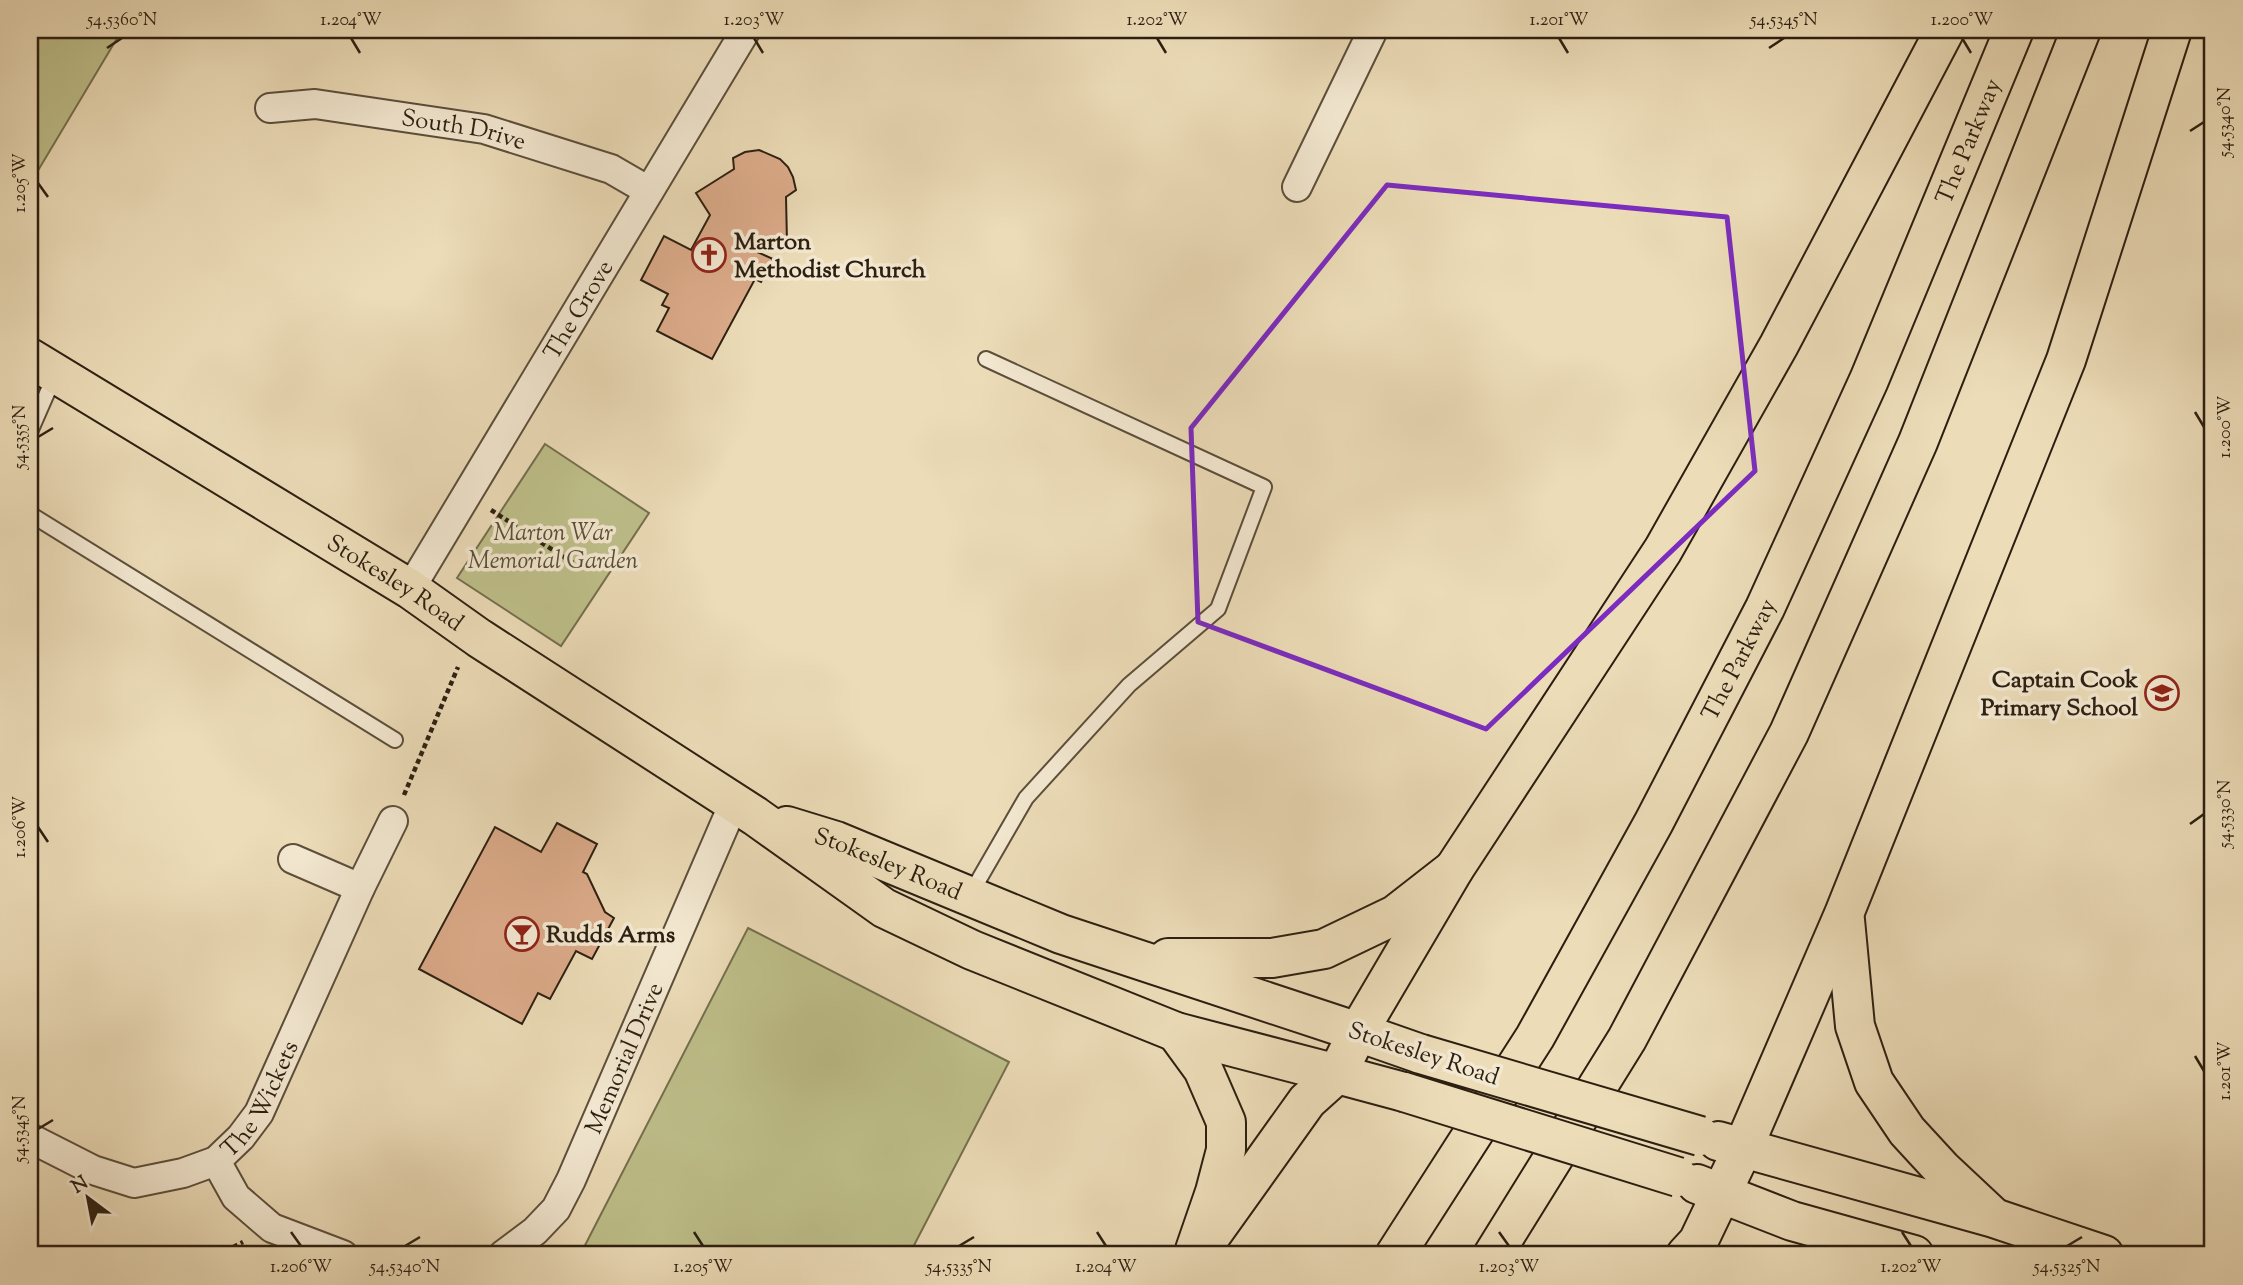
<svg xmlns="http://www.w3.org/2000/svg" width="2243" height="1285" font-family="'Sorts Mill Goudy',serif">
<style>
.green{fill:#bebf8a;stroke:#756f4e;stroke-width:2}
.building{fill:#dcab8a;stroke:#2c1f11;stroke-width:2}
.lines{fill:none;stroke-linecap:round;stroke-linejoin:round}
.lane-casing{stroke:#5c4e3b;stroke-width:18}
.street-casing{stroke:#5c4e3b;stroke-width:32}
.primary-casing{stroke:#2c1f11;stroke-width:42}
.highway-casing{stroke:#2c1f11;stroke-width:42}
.path{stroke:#2c1f11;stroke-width:4.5;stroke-dasharray:5 3.5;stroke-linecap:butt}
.lane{stroke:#f3e8d1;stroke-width:14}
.street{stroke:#f3e8d1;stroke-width:28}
.primary{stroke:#ecdcb8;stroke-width:38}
.highway{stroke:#ecdcb8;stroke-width:38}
.highway-bridge-casing{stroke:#2c1f11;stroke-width:42;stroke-linecap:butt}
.highway-bridge{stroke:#ecdcb8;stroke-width:38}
.marked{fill:none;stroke:#7b2cbf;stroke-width:5;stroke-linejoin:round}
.ticks{fill:none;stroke:#2c1f11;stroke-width:2.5}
.labels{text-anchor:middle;stroke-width:7;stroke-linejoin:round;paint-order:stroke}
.street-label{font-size:24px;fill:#2c1f11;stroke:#f3e8d1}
.poi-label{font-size:24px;font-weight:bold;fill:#2c1f11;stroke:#f3e8d1;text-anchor:start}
.park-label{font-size:24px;font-style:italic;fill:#584f35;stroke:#f3e8d1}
.neatline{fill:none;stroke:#2c1f11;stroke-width:2.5}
.ticks-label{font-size:18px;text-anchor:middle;fill:#2c1f11}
</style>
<rect width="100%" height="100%" fill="#ecdcb8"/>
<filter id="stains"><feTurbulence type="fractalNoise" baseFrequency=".00286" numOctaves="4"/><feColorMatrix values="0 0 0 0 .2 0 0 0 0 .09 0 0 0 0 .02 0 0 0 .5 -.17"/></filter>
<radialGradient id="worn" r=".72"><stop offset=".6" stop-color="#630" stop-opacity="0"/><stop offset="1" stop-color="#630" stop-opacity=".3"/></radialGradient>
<path class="green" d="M30,30H122L30,184Z
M545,444L649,513L561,646L457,578Z
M748,928L1009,1062L909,1255H580Z"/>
<path class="building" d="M759,150L780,159L788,167L793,177L796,190L786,197L787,242H760L755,251L773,259L761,282L755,279L712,359L657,331L669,308L662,305L668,294L641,280L664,236L691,250L710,215L696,193L734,169L733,158L745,152Z
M557,823L597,844L583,872L587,874L605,912L614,918L592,959L576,951L550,999L538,993L522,1024L419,969L495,827L541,852Z"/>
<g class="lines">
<g class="lane-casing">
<path id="lane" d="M30,432L55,375
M30,514L395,740
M970,895L1026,798L1129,685L1218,609L1264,487L986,359"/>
</g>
<g class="street-casing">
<g id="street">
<path id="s1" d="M270,108L315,104L484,129L611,169L649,191"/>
<path d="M1297,187L1373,30"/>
<path id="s2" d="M410,589L746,30"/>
<path d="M293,859L360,888"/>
<path id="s3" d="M30,1138L93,1170L134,1183L183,1173L216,1161L241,1137L259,1113L360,888L393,821"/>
<path d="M216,1161L236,1197L272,1228L343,1255"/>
<path id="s4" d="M503,1255L535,1231L556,1209L571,1180L734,803"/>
</g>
</g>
<g class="primary-casing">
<g id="primary">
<path id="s5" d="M30,358L410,589L479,638L755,816L884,908L972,950L1176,1032L1337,1074"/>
<path id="s6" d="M787,826L836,841L1061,934L1358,1032"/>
<path d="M1168,958H1272L1324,949L1395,915L1454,869"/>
<path d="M1176,1032L1203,1069L1226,1122V1150L1215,1192L1195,1250"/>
</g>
</g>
<g class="highway-casing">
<g id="highway">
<path d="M1845,920L1855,1026L1874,1082L1907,1131L1942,1169L1990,1214"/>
<path d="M1358,1032L1421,1054"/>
<path d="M1337,1074L1404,1092"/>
<path d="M1718,1141L1994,1218L2104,1255"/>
<path d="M1697,1184L1792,1221L1914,1255"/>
<path d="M1197,1255L1307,1101L1337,1074L1358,1032L1454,869L1663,550L1779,345L1945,30"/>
<path id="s7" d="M1395,1255L1535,1037L1654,822L1765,608L1869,380L2014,30"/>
<path d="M1493,1255L1627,1039L1789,733L1918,442L2081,30"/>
<path d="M1686,1255L1698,1242L1743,1148L1844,914L2066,360L2172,30"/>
</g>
</g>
<path class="path" d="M491,510L573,563
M404,795L458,667
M218,1255L243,1242"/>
<use href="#lane" class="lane"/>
<use href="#street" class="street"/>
<use href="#primary" class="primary"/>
<use href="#highway" class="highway"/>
<g class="highway-bridge-casing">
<path id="highway-bridge" d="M1421,1054L1700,1136
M1404,1092L1678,1177"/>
</g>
<use href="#highway-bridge" class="highway-bridge"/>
</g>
<path class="marked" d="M1387,185L1727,217L1755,471L1486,729L1198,622L1191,428Z"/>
<path class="ticks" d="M351,38L360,53M754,38L763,53M1157,38L1166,53M1559,38L1568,53M1962,38L1971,53M107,48L122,38M1769,48L1784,38M2190,131L2204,122M38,183L48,197M2195,412L2204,427M38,437L53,428M2190,824L2204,814M38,827L48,842M2195,1056L2204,1071M38,1129L53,1120M291,1232L301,1246M694,1232L703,1246M1097,1232L1106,1246M1499,1232L1509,1246M1902,1232L1911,1246M405,1246L420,1237M959,1246L974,1237M2067,1246L2082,1237"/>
<defs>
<g id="church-ring" transform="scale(1.75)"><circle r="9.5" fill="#f3e8d1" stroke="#8f2418" stroke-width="1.5"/><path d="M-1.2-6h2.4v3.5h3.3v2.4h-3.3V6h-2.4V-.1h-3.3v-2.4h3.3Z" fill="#8f2418"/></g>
<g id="school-ring" transform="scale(1.75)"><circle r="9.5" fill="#f3e8d1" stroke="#8f2418" stroke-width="1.5"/><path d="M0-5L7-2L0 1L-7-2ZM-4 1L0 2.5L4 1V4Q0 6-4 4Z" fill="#8f2418"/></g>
<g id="bar-ring" transform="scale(1.75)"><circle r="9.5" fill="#f3e8d1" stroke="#8f2418" stroke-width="1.5"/><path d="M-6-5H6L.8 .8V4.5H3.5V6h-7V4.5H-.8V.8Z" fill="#8f2418"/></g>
</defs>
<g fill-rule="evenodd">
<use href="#church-ring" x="709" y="255"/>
<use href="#school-ring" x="2162" y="693"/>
<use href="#bar-ring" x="522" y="934"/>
</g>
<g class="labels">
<g class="street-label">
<text dy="8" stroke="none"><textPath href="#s1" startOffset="196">South Drive</textPath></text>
<text dy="8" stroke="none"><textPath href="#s7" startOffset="1255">The Parkway</textPath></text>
<text dy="8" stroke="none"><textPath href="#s2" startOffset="326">The Grove</textPath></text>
<text dy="8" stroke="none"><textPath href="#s5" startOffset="429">Stokesley Road</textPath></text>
<text dy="8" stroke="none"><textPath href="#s7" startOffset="688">The Parkway</textPath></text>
<text dy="8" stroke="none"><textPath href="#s6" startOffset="108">Stokesley Road</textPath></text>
<text transform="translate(1424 1053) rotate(18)" y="8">Stokesley Road</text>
<text dy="8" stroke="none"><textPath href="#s4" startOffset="236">Memorial Drive</textPath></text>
<text dy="8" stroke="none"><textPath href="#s3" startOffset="276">The Wickets</textPath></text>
</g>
<g class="poi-label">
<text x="734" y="249">Marton<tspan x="734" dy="28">Methodist Church</tspan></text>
<text x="2138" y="687" text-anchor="end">Captain Cook<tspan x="2138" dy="28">Primary School</tspan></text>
<text x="546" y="942">Rudds Arms</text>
</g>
<g class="park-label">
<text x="553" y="540">Marton War<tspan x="553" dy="28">Memorial Garden</tspan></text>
</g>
</g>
<rect width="2243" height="1285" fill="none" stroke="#ecdcb8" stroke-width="77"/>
<g transform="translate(88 1198) rotate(328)" stroke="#f3e8d1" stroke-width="5" paint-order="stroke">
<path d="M0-5L12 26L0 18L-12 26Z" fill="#2c1f11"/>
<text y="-10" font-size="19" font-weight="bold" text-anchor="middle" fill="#2c1f11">N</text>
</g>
<rect x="38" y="38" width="2166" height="1208" class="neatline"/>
<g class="ticks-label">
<text x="122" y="25">54.5360°N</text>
<text x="351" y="25">1.204°W</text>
<text x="754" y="25">1.203°W</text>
<text x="1157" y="25">1.202°W</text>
<text x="1559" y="25">1.201°W</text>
<text x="1784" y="25">54.5345°N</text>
<text x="1962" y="25">1.200°W</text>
<text transform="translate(2224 122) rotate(-90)" y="6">54.5340°N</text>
<text transform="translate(19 183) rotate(-90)" y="6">1.205°W</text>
<text transform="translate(2224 427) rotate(-90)" y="6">1.200°W</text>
<text transform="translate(19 437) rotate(-90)" y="6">54.5355°N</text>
<text transform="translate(2224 814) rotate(-90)" y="6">54.5330°N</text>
<text transform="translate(19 827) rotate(-90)" y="6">1.206°W</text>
<text transform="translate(2224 1071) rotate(-90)" y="6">1.201°W</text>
<text transform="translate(19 1129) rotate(-90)" y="6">54.5345°N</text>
<text x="301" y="1272">1.206°W</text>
<text x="405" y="1272">54.5340°N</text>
<text x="703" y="1272">1.205°W</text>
<text x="959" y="1272">54.5335°N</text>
<text x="1106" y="1272">1.204°W</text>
<text x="1509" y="1272">1.203°W</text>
<text x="1911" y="1272">1.202°W</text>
<text x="2067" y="1272">54.5325°N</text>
</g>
<rect width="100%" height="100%" filter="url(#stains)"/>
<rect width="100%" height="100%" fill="url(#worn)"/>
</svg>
